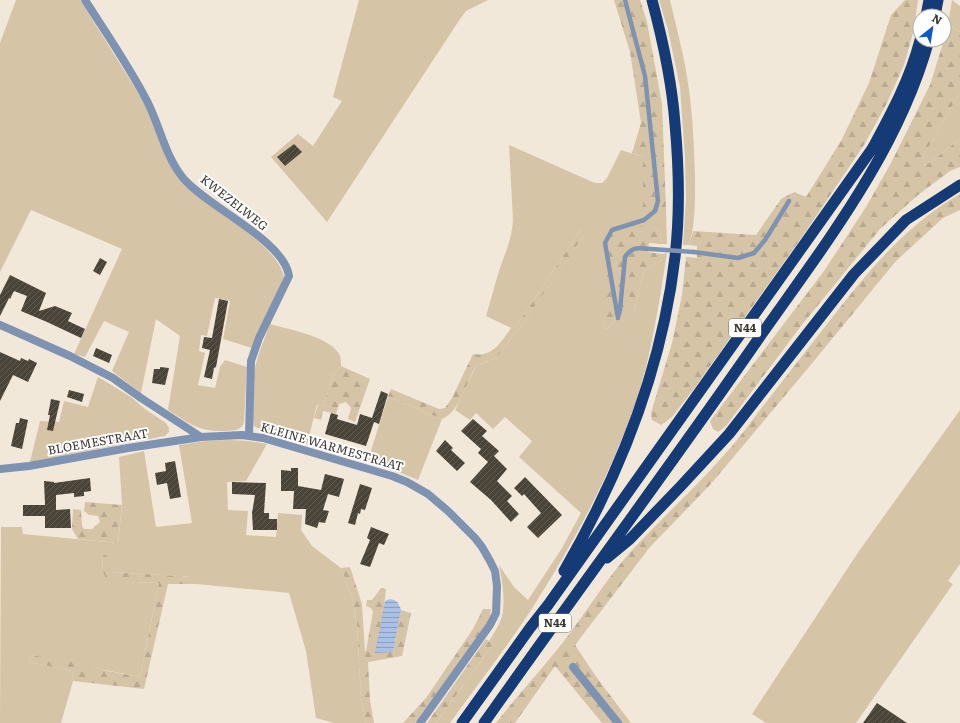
<svg xmlns="http://www.w3.org/2000/svg" width="960" height="723" font-family="Literata,serif">
<style>
.green{fill:#d6c4a7}
.forest{fill:url(#forest-firs)}
.water{fill:url(#water-rules)}
.building{fill:url(#building-hatch)}
.lines{fill:none;stroke-linecap:round;stroke-linejoin:round}
.service{stroke:#7e92b2;stroke-width:4.5}
.minor{stroke:#7e92b2;stroke-width:8}
.trunk{stroke:#143b75;stroke-width:11}
.service-bridge{stroke:#7e92b2;stroke-width:4.5}
.labels{text-anchor:middle;stroke-width:4;stroke-linejoin:round;paint-order:stroke}
.shield{fill:#fff;stroke:#75736f;stroke-width:1}
.shield-label{font-size:11px;font-weight:bold;fill:#3a3731}
.street-label{font-size:12px;fill:#3a3731;stroke:#fff}
</style>
<defs>
<pattern id="forest-firs" width="22" height="20" patternUnits="userSpaceOnUse"><rect width="22" height="20" fill="#d6c4a7"/><path d="M5 1l3.5 6h-7zM16 11l3.5 6h-7z" fill="#b8a990"/></pattern>
<pattern id="water-rules" width="6" height="5" patternUnits="userSpaceOnUse"><rect width="6" height="5" fill="#aac1e5"/><path d="M0 2.5h6" fill="none" stroke="#8b9eba"/></pattern>
<pattern id="building-hatch" width="6" height="6" patternUnits="userSpaceOnUse"><rect width="6" height="6" fill="#4a4337"/><path d="M-1 1l2-2M0 6l6-6M5 7l2-2" fill="none" stroke="#625d53"/></pattern>
</defs>
<rect width="100%" height="100%" fill="#f2e8da"/>
<path class="green" d="M16,0H80C94,22 108,45 122,67C132,83 143,100 151,117C162,141 166,168 186,187C210,210 279,244 284,278L252,348L223,339L230,301L215,298L207,336L201,335L199,351L205,353L198,385L215,388L220,367L225,360L247,367L244,422C241,431 235,430 226,431C199,432 190,424 168,410L180,336L156,319L141,393L112,371L129,332L104,321L85,357L74,354L122,249L31,210L0,272V43Z
M359,0H488L466,11L460,19L327,222L271,157L298,134L313,146L342,101L333,97Z
M659,0H670C677,30 685,59 689,90C693,118 694,147 695,175C695,199 696,222 689,245H683L686,199L685,157L680,87L668,30Z
M952,0L960,6V32L948,24Z
M960,92V139L925,166L923,157Z
M509,145L595,183H602L607,178L621,150L643,157V209H666L667,244H660L661,234L655,228L605,307V317L603,328L607,329L613,322L617,312L631,313L634,310L644,271L663,259V254L667,253C659,303 652,353 636,401C611,474 574,542 533,607C507,647 478,684 450,723H436L493,644L489,641C493,635 497,628 500,622C507,606 502,581 499,565L514,587L528,600L562,548L581,513L519,457L532,441L505,417L493,429L476,413L470,420L455,410L476,366L496,358L522,325L585,233L581,229L517,325L513,328H511L486,316C491,300 495,283 500,268C506,251 512,238 513,220Z
M270,324C287,329 333,337 340,356C341,359 341,363 341,366L333,375L323,406L317,405L307,444L265,432L254,426L253,421L254,371L259,353Z
M98,377L131,397L145,409L166,423L169,428V432L165,436L30,462L40,421L59,422L64,401L88,407Z
M388,397L442,419L418,480L401,473L367,463Z
M960,410V564L948,581L953,584L856,723H766L752,714L859,551Z
M228,440L249,441L267,444L246,481L227,482L228,510L248,511L246,535L276,537L278,513L302,515L301,530L312,546L341,568L352,597L357,624L361,698L366,723H334L316,718L306,651L289,593L196,584V577L111,572L103,555L102,570L129,582L159,583L140,677L31,655L29,662L72,671L73,681L61,723H0L1,527H22L23,534L118,543L122,505L119,457L144,451L156,527L192,523L179,445L206,441Z"/>
<path class="forest" d="M614,0H640L647,22L662,104L666,209H643V157L632,153L641,123L630,52Z
M905,0H918L913,33L904,65L886,105L864,145L804,234L696,386L672,417L661,425L652,420L651,413L672,343L682,295L686,257L697,258V246L689,245L693,231L756,235L781,199L794,192L806,197L841,141L869,83L891,15Z
M948,24L960,32V92L923,157L925,166L960,139V167L950,171L918,195L880,229L801,326L726,426L718,432L713,429L710,421L824,271L866,207L891,163L930,85L943,43Z
M960,194V210L943,218L896,261L809,367L710,485L650,547L575,645L597,678L631,723H602L555,666L515,723H496C518,695 542,669 564,641C588,610 608,576 635,547C667,513 702,481 733,445C744,432 753,419 763,406C786,377 808,348 831,319C869,270 906,225 960,194Z
M637,226L655,228L661,234L660,244L649,243L648,252L663,254V259L644,271L634,310C629,316 624,314 617,312L613,322L607,329L603,328L605,317L602,282L603,250L613,233Z
M581,229L586,232L522,325L496,358L476,366C466,382 460,412 442,419L388,397L391,389L439,409L445,408L452,398L473,354C493,357 500,343 511,328H513L517,325Z
M341,366L370,379L355,422L348,419L351,408L346,402L339,404L336,414L323,411L321,420L314,418L318,405L323,406L333,375Z
M85,502L122,505L118,543L78,539L72,529L73,509L81,510L82,526L84,529H92L100,522L98,516L89,515L84,511Z
M103,555L113,556L111,572L196,577V584H168L144,689L73,681L72,671L29,662L31,655L69,661L108,671L140,677L159,583L129,582L106,578L102,570Z
M350,567L362,604L365,651H366L373,612L371,608L366,606L367,600H372L381,588H384L386,590L384,606L393,652L401,610L411,613L402,656L368,662L370,700L374,723H366L361,698L357,624L352,597L341,568Z
M483,609H491L489,621L415,723H403L426,698L473,629Z
M486,639L493,644L436,723H427Z"/>
<path class="water" d="M390,599C397,600 399,603 401,610L393,652L375,653L385,601Z"/>
<path class="building" d="M294,144L302,152L285,166L277,157Z
M100,258L107,262L100,275L93,271Z
M10,275L46,293L39,311L55,306L72,313L68,321L85,329L81,338L47,322L21,311L27,296L14,291L10,299L9,298L0,316V295Z
M219,299L228,301L216,367L214,368L212,379L204,377L210,350L202,348L204,337L212,338Z
M96,348L112,355L109,363L93,356Z
M0,352L20,361L21,358L28,361L29,359L37,363L28,382L13,375L0,401Z
M160,367L169,368L165,385L152,383L154,369H160Z
M69,390L84,394L82,402L67,397Z
M381,391L388,394L379,424L374,422L366,446L325,434L331,413L338,415L337,419L357,425L360,414L372,418Z
M51,399L60,401L53,431L47,430L50,415H48Z
M20,418L28,420L22,449L11,446L16,423H19Z
M473,419L487,431L482,436L499,451L494,456L507,469L497,481L512,496L507,501L519,514L511,522L491,500L470,482L488,462L478,453L481,449L461,431Z
M445,440L453,448L451,450L465,463L457,471L436,451Z
M175,461L181,497L170,499L167,483L157,485L155,473L166,471L165,463Z
M291,468H298V486L321,490L325,474L344,479L339,497L328,494L323,510L329,511L325,523L319,522L317,528L305,524L306,509H293L294,491H281V470L291,471Z
M525,477L562,515L538,538L527,527L541,513L524,494L522,496L514,488Z
M90,478L91,491L84,492V496L74,497V493L56,495V510L70,509L71,528H45V516H23V505H45L44,481L54,482V483Z
M232,482L266,483L264,513H269V519H277V530H253L252,513L255,495L232,494Z
M360,484L372,488L365,510L361,509L360,514L358,513L355,525L348,523Z
M371,527L389,534L384,545L379,543L370,567L360,564L370,540L367,538Z
M877,703L907,723H863Z"/>
<g class="lines">
<path class="service" d="M694,252L738,258L754,253L765,240L789,201
M618,317L620,310L625,257C632,246 638,248 651,249
M618,318L605,243L612,230L644,220L655,211L658,201L645,76L625,0"/>
<path class="minor" d="M85,0C106,33 129,66 147,101C160,126 165,156 183,178C206,206 284,240 289,276L259,338L251,361L249,436
M0,325L70,356L113,378L141,398L201,437L242,435L263,438L392,476L407,482L428,494L448,511L475,538L482,547L490,561L495,571L497,586L496,613L490,625L420,723
M0,469L29,466L128,448L201,437
M573,667L618,723"/>
<path class="trunk" d="M926,16L929,0
M935,16L938,0
M607,558L630,539L680,487L729,434L854,274L881,246L906,220L960,185
M564,571C620,474 662,369 675,257C680,214 679,168 675,124C672,82 663,41 652,0
M462,723L530,628L548,605L872,149C891,114 910,79 920,40
M484,723C575,594 669,468 759,338C825,244 898,152 929,40"/>
<path class="service-bridge" d="M651,249L694,252"/>
</g>
<g class="labels">
<g class="shield">
<rect x="729" y="319" width="32" height="18" rx="3"/>
<rect x="539" y="614" width="32" height="18" rx="3"/>
</g>
<g class="shield-label">
<text x="745" y="332">N44</text>
<text x="555" y="627">N44</text>
</g>
<g class="street-label">
<text transform="translate(234 203) rotate(38)" y="4">KWEZELWEG</text>
<text transform="translate(98 442) rotate(-10)" y="4">BLOEMESTRAAT</text>
<text transform="translate(332 447) rotate(16)" y="4">KLEINE WARMESTRAAT</text>
</g>
</g>
<g transform="translate(932 28) rotate(30)"><circle r="19" fill="#ffffff" stroke="#b0afad"/>
<path d="M0-3L7 15L0 10L-7 15Z" fill="#0e59c4"/>
<text y="-6" font-size="11" font-weight="bold" text-anchor="middle" fill="#3a3731">N</text>
</g>
</svg>
